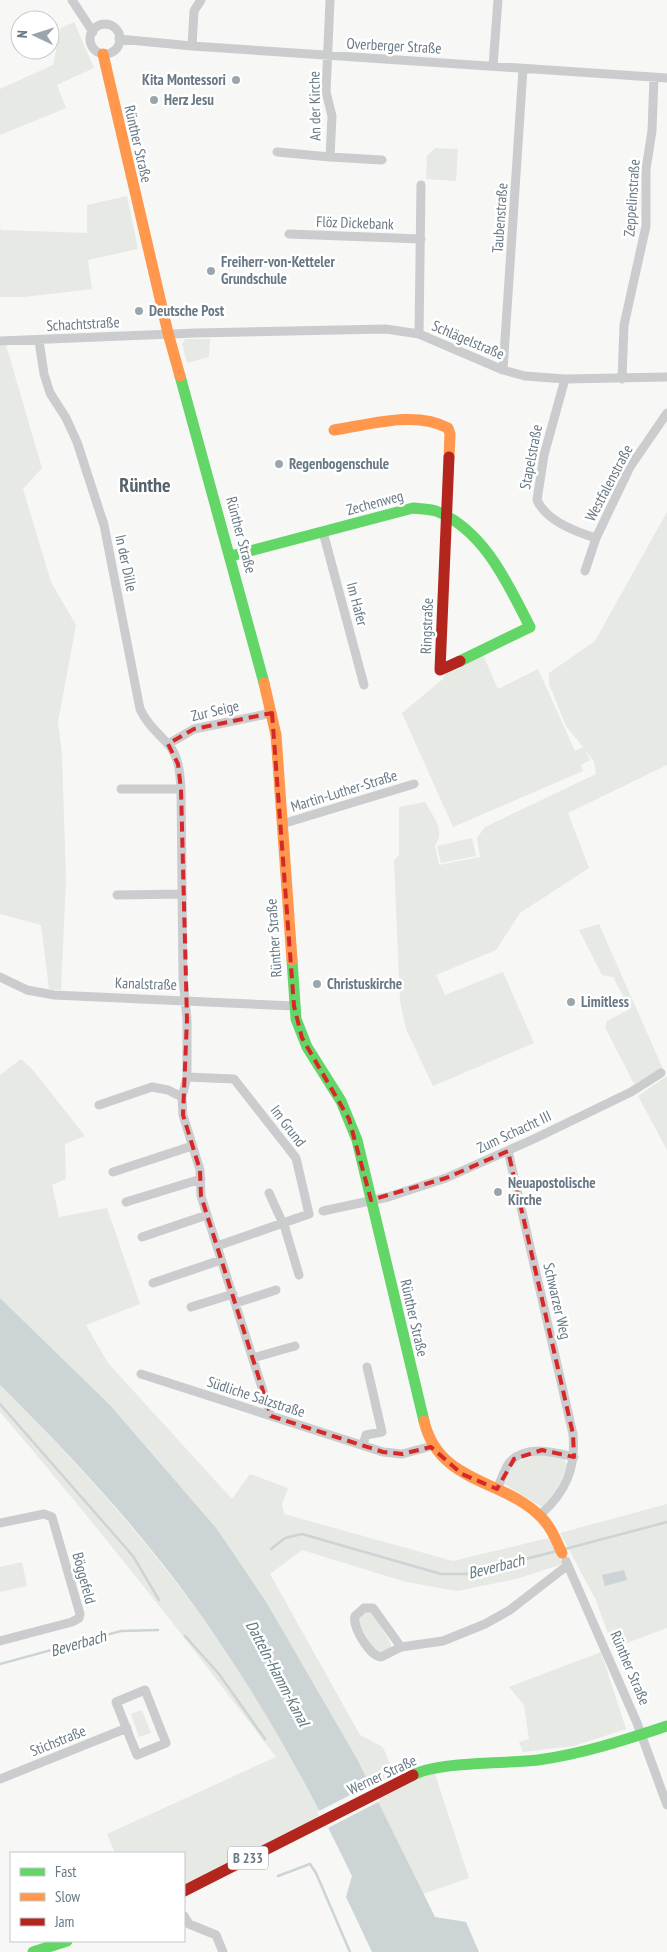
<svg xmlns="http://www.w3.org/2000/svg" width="667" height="1952" font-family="'PT Sans Narrow',sans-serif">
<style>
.green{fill:#e6e9e4}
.water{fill:#ccd4d6}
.pier{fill:#f7f7f6}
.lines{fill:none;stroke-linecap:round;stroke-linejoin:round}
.stream{stroke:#ccd4d6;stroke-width:2.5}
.street{stroke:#cbcccd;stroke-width:9}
.fast{stroke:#63d668;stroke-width:11}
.slow{stroke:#ff974d;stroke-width:11}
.jam{stroke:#b3261e;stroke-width:11}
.marked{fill:none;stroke:#d62828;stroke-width:4;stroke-dasharray:10 6;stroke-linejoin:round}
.poi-dot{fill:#9aa5ad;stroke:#fff;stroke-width:2}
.labels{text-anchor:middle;stroke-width:5;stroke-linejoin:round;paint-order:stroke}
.shield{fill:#fff;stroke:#95a1aa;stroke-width:1}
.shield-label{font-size:14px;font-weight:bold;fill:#687985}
.street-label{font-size:15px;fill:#687985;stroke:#fff}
.poi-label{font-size:15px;font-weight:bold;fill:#687985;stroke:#fff;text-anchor:start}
.water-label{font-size:16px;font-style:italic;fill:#637980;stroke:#fff}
.district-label{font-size:20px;font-weight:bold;fill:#56626a;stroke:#fff}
</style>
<rect width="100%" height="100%" fill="#f7f7f6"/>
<path class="green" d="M74,22L94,68L57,85L66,108L0,135V89L53,65L61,28Z
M435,148L458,149L456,181L426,179L427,156Z
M127,196L138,249L88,260L92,289L24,297H0V227L1,230L87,233V205Z
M185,339H210L209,357L187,363L182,344Z
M0,345H6L42,468L23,489L51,582L76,625L58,722L62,754L66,881L61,990L49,989L41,925L0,914Z
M667,512V765L568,813L589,868L520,913L496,950L436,975L445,995L503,972L534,1043L433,1086L406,1029L400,1001L394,861L399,855V807L425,802C433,817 446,830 435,846L439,865L480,857L477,838L485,827L596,774L594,762L584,749L590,760L581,765L583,771L453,827L402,713L443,679L447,672L483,655L498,689L538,669L575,751L583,747L566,726L549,684V673L595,641Z
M472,838L476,856L441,863L437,846Z
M599,924L663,1069L634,1084L605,1027L607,1021L630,1009L613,977L602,975L579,930Z
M21,1059L32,1069L85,1136L65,1144L66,1179L52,1185L59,1217L107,1208L140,1304L86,1325L108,1363L232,1499L250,1474L288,1488L282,1504L284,1514L453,1561L549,1538L563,1564L516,1579L457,1591L406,1582L302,1550L270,1574L360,1735L383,1747L394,1774L370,1787L265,1600L217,1529L110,1405L0,1298V1075Z
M667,1076V1150L638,1096Z
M0,1385C78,1462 151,1545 215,1635C257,1694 292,1760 327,1824L184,1884V1853H115L107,1834L276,1757C187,1640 96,1524 0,1412Z
M540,1452L563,1458L567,1464C562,1482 555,1493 542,1507L504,1484L513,1464Z
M667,1504V1628L613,1648L596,1600L560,1533Z
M22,1562L27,1586L0,1592V1567Z
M367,1612H372L391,1644V1647L381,1653L376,1652L359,1624V1617Z
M601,1652L626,1729L574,1746L523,1752L519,1742L529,1739L524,1705L509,1687Z
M142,1710L151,1733L139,1737L131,1714Z
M434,1771L469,1878L423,1894L375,1797Z"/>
<path class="water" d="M0,1298L110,1405L217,1529L265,1600L357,1759L435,1917L466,1922L479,1952H372L346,1897L352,1876C312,1793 268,1713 216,1637C154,1545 78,1462 0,1385Z
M624,1570L627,1580L605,1586L602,1575Z"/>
<path class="pier" d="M372,1784L380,1801L326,1829L317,1812Z"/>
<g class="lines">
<path class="stream" d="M0,1404L133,1556L159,1600
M271,1549L285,1538L302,1534L441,1574H466L557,1551
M565,1549L667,1522
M185,1636L219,1674L265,1739
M0,1664L121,1631L158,1630
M278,1876L310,1864L316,1873L350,1952"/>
<path class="street" d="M72,0L93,32
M90 39a15 15 0 1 1 30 0a15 15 0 1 1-30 0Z
M119,39L192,46L667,78
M192,46L194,11L201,0
M493,66L498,0
M277,152L330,157L332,116L326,92L330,0
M330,157L382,160
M289,234L421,239
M419,334L421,185
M0,341L196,333L386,329L419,334L503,370L525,376L565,379L667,377
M39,341L44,374L50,393L66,418L77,442L104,525L140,709C147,724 157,732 168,744C179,756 180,773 181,789L183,979L187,1019V1077L182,1097L183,1115L200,1170L201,1196L271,1416
M503,370L523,69
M565,379L544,455L537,500C546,521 576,532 596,538
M622,379L624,325L646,226V169L652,131L654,77
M323,532L364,685
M585,571L596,538L630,467L667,413
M168,744L194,729L272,713
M121,789H181
M282,824L414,784
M117,895L182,894
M0,977L27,990L54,995L294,1006
M187,1077L234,1079L296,1158L309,1214L217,1246
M99,1105L152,1087L168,1090L182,1097
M508,1151L573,1434C576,1468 566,1492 540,1515
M113,1172L192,1146
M269,1193L285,1228L299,1275
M126,1202L201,1179
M323,1211L388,1197L446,1178L536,1138L631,1092L661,1073
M142,1237L207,1215
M153,1283L221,1260
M236,1303L276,1290
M191,1307L233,1294
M253,1358L295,1346
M141,1374L383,1452L402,1454L432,1446
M363,1445L366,1435L382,1432L367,1367
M497,1489C501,1481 504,1470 509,1463C525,1444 554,1452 574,1457
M0,1523L44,1514L52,1517L80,1614L79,1618L72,1622L0,1641
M566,1561L637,1723L667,1805
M401,1647L373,1608H364L355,1616C352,1627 370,1656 381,1657L401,1647L443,1641L485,1624L510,1610L568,1565
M145,1690L166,1743L137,1755L116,1702Z
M0,1779L127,1728
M184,1916L189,1924L216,1935L223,1952"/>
<path class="fast" d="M180,376L264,683
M231,556L413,508C420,509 429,509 436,511C484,530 508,584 530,627L460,661
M292,960L296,1019L307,1047L341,1101L357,1140L424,1421
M413,1775C440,1761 506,1764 538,1760C582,1754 625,1740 667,1726
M33,1952L67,1941"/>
<path class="slow" d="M103,54L168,333L180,376
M334,430C369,425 415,410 448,428L450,434L449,457
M264,683L276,735L292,960
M424,1421C439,1484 502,1478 541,1517C551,1527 556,1540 562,1553"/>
<path class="jam" d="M449,457L440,670L460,661
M184,1891L413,1775"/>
</g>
<path class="marked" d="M272,713L294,1006L302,1038L349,1119L371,1200L446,1178L508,1151L573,1434L574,1457L542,1450L514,1459L497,1489L462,1474L431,1447L402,1454L383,1452L271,1416L201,1196L200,1170L183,1115L187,1019L181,789L178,764L168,744L194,729Z"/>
<g class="poi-dot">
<circle cx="236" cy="80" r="5"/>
<circle cx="154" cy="100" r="5"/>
<circle cx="211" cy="271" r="5"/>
<circle cx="139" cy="311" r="5"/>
<circle cx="279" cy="464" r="5"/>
<circle cx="317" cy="984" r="5"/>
<circle cx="571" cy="1002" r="5"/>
<circle cx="498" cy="1192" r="5"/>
</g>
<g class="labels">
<rect class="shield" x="228" y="1846.5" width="40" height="23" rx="4"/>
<g class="shield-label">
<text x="248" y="1863">B 233</text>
</g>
<g class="street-label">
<text transform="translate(394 46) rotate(3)" y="5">Overberger Straße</text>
<text transform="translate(315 106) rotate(-91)" y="5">An der Kirche</text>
<text transform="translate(138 144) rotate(77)" y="5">Rünther Straße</text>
<text transform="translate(632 198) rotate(-86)" y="5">Zeppelinstraße</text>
<text transform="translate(500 218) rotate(-86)" y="5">Taubenstraße</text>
<text transform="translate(355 223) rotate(2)" y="5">Flöz Dickebank</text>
<text transform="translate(83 324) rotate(-3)" y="5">Schachtstraße</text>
<text transform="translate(468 340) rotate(23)" y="5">Schlägelstraße</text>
<text transform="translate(531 457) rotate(-79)" y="5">Stapelstraße</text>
<text transform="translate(609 483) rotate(-62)" y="5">Westfalenstraße</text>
<text transform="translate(375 503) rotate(-15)" y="5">Zechenweg</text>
<text transform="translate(241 535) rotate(75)" y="5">Rünther Straße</text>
<text transform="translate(126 563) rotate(78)" y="5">In der Dille</text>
<text transform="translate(357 604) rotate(75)" y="5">Im Hafer</text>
<text transform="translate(427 626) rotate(-88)" y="5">Ringstraße</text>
<text transform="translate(215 711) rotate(-13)" y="5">Zur Seige</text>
<text transform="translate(344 791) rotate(-17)" y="5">Martin-Luther-Straße</text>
<text transform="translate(274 938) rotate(-94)" y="5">Rünther Straße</text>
<text transform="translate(146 984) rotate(2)" y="5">Kanalstraße</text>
<text transform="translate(288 1126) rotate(53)" y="5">Im Grund</text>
<text transform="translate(514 1132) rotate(-25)" y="5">Zum Schacht III</text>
<text transform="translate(557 1301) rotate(77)" y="5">Schwarzer Weg</text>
<text transform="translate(414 1318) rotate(77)" y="5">Rünther Straße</text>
<text transform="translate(256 1397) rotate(18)" y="5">Südliche Salzstraße</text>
<text transform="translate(84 1578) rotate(75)" y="5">Böggefeld</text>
<text transform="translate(630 1668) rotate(67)" y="5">Rünther Straße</text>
<text transform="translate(58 1741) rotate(-22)" y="5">Stichstraße</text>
<text transform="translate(382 1775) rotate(-25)" y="5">Werner Straße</text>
</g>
<g class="poi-label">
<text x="226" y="85" text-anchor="end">Kita Montessori</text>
<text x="164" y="105">Herz Jesu</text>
<text x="221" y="267">Freiherr-von-Ketteler<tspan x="221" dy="17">Grundschule</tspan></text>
<text x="149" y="316">Deutsche Post</text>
<text x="289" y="469">Regenbogenschule</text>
<text x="327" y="989">Christuskirche</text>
<text x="581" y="1007">Limitless</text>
<text x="508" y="1188">Neuapostolische<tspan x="508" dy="17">Kirche</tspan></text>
</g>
<g class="water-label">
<text transform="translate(496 1566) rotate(-14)" y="6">Beverbach</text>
<text transform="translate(78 1643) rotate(-16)" y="6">Beverbach</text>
<text transform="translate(278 1673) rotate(62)" y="6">Datteln-Hamm-Kanal</text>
</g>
<g class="district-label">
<text x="145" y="492">Rünthe</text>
</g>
</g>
<rect x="10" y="1852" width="175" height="90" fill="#ffffff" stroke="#c3c9ce"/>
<rect x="20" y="1868" width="25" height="8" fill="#63d668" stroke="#c3c9ce"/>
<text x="55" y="1877" font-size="15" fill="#687985">Fast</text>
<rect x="20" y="1893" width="25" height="8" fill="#ff974d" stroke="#c3c9ce"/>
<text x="55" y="1902" font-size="15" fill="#687985">Slow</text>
<rect x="20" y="1918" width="25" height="8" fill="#b3261e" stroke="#c3c9ce"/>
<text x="55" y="1927" font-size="15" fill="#687985">Jam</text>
<g transform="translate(35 35) rotate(274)"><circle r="24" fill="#ffffff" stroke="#c3c9ce"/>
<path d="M0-4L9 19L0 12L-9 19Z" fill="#9aa5ad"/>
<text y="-8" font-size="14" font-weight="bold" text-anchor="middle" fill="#687985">N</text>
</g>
</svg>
